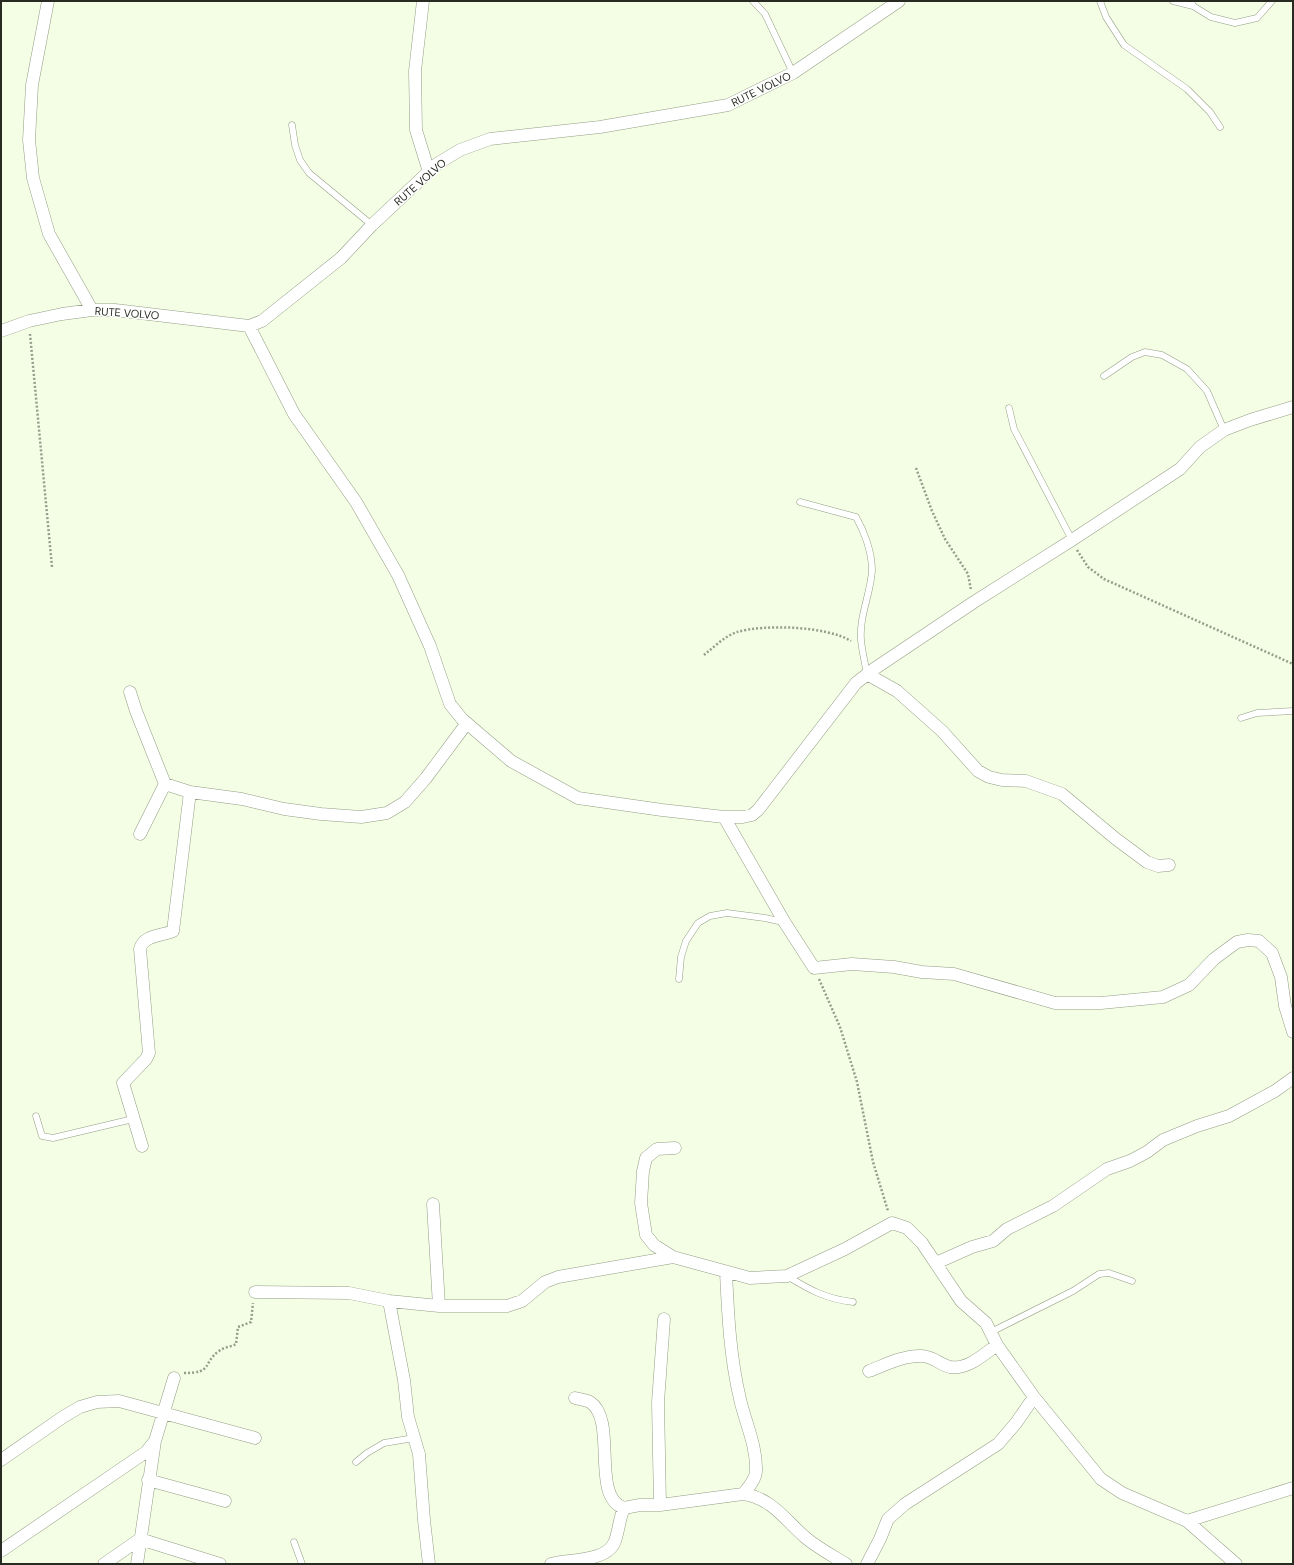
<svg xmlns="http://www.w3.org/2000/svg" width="1294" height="1565" font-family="'DM Sans',sans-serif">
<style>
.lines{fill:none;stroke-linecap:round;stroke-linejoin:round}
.lane-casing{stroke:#939d85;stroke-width:7}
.street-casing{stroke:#939d85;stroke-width:13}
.path{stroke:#969d8b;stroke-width:2.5;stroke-dasharray:2 2;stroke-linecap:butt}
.lane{stroke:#fff;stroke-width:6}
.street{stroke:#fff;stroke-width:12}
.labels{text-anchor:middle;stroke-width:3;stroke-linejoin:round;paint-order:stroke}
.street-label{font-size:11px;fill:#282b22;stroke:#fff}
</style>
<rect width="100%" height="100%" fill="#f4fee5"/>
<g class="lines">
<g class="lane-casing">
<path id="lane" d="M753,1L765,14L793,73
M1100,1L1106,17L1124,45L1187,89L1210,112L1220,127
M1173,1L1193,6
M1191,1L1193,6L1211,17L1235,23L1257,18L1272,1
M292,125L295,145L300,160L309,173L372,225
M1104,376L1132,357L1145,352L1162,355L1187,369L1207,391L1224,430
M1009,408L1014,429L1072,540
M800,502L856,517C864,531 872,552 872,570C871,593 859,616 861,640C862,651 865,663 867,674
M1241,718L1257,713L1293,711
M679,979L681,957L686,941L698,923L710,916L727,913L765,918L783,922
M36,1116L42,1136L53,1138L133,1119
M787,1276C810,1290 826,1299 853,1302
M991,1332L1073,1291L1099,1274L1109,1273L1132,1281
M356,1462L367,1453L384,1443L414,1438
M294,1542L302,1564"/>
</g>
<g class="street-casing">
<path id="street" d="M48,1L32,85L29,140L33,178L49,234L92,310
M423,1L415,71L416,130L429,172
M249,326L294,414L356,502L398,575L430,646L450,704L462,719L511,761L578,798L662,810L724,817H743L752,815L758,810L856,683L874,669L974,602L1072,540L1180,469L1200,447L1224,430L1250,420L1293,407
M1,331L29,321L62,314L92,310H115L249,326L262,321L341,258L372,225L437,164L460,150L490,139L600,127L728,105L793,73L899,1
M867,674L897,691L942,731L978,771L989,777L1002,780L1026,781L1062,794L1116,839L1147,862L1158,866L1169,865
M130,692L136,711L165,784L140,834
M165,784L190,792L242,799L284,809L321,814L361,817L387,813L405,802L426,778L467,723
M724,817L785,923L814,968L852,964L894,967L922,972L954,974L1055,1003H1101L1163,997L1189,985L1214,959L1237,942L1248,940L1259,941L1272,953L1281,977L1285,1006L1293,1032
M142,1146L123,1083L146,1059L149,1053L140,949C143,935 162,936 173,931L190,792
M675,1148L657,1149L646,1158L643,1171L641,1203L646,1235L654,1245L673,1257L750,1278L787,1276L845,1249L892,1223L907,1228L922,1243L961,1301L986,1323L997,1345L1034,1397L1101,1479L1122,1493L1187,1521L1236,1564
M433,1204L439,1306
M936,1263L972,1247L993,1241L1007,1229L1053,1206L1107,1169L1130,1161L1147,1152L1163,1140L1197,1126L1229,1116L1275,1091L1293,1078
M726,1272C728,1315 730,1357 740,1399C745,1422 757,1446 756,1471C756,1479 748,1488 743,1494
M255,1292L349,1293L389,1301L439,1306H507L522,1301L545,1282L558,1277L673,1257
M389,1301L404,1380L408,1417L419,1454L424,1520L429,1564
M869,1371C885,1365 904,1355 922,1356C933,1356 940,1365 950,1367C968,1370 984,1354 997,1345
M575,1398C579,1399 586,1400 590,1402C618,1420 590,1497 624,1508
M1,1460L63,1417L80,1407L97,1402L119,1401L255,1438
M148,1480L225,1501
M660,1505L658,1402L664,1319
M1187,1521L1293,1488
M1,1551L146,1452L154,1442
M104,1564L140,1539L220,1564
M137,1564L155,1441L174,1378
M551,1564C569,1559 608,1562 615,1541C619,1530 619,1519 624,1508L640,1505H660L743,1494C772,1498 786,1521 806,1538C818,1548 833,1556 846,1564
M867,1564L880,1539L888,1519L905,1504L998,1444L1016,1423L1034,1397"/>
</g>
<path class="path" d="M30,334L52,567
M916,468L932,511L945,539L968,574L971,590
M1077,550L1088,567L1104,579L1293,664
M704,655C714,647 725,636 737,632C765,624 826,626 851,641
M819,979L840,1027L857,1082L873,1162L888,1211
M184,1373C214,1373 202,1363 219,1351C224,1347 231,1347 236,1344L238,1327L251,1322L253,1303"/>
<use href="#lane" class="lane"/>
<use href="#street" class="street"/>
</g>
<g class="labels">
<g class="street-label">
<text transform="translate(761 89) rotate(-26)" y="4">RUTE VOLVO</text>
<text transform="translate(420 182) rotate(-41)" y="4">RUTE VOLVO</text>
<text transform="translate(127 313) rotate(4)" y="4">RUTE VOLVO</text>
</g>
</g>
<rect width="1294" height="1565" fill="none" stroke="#282b22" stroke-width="4"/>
</svg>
